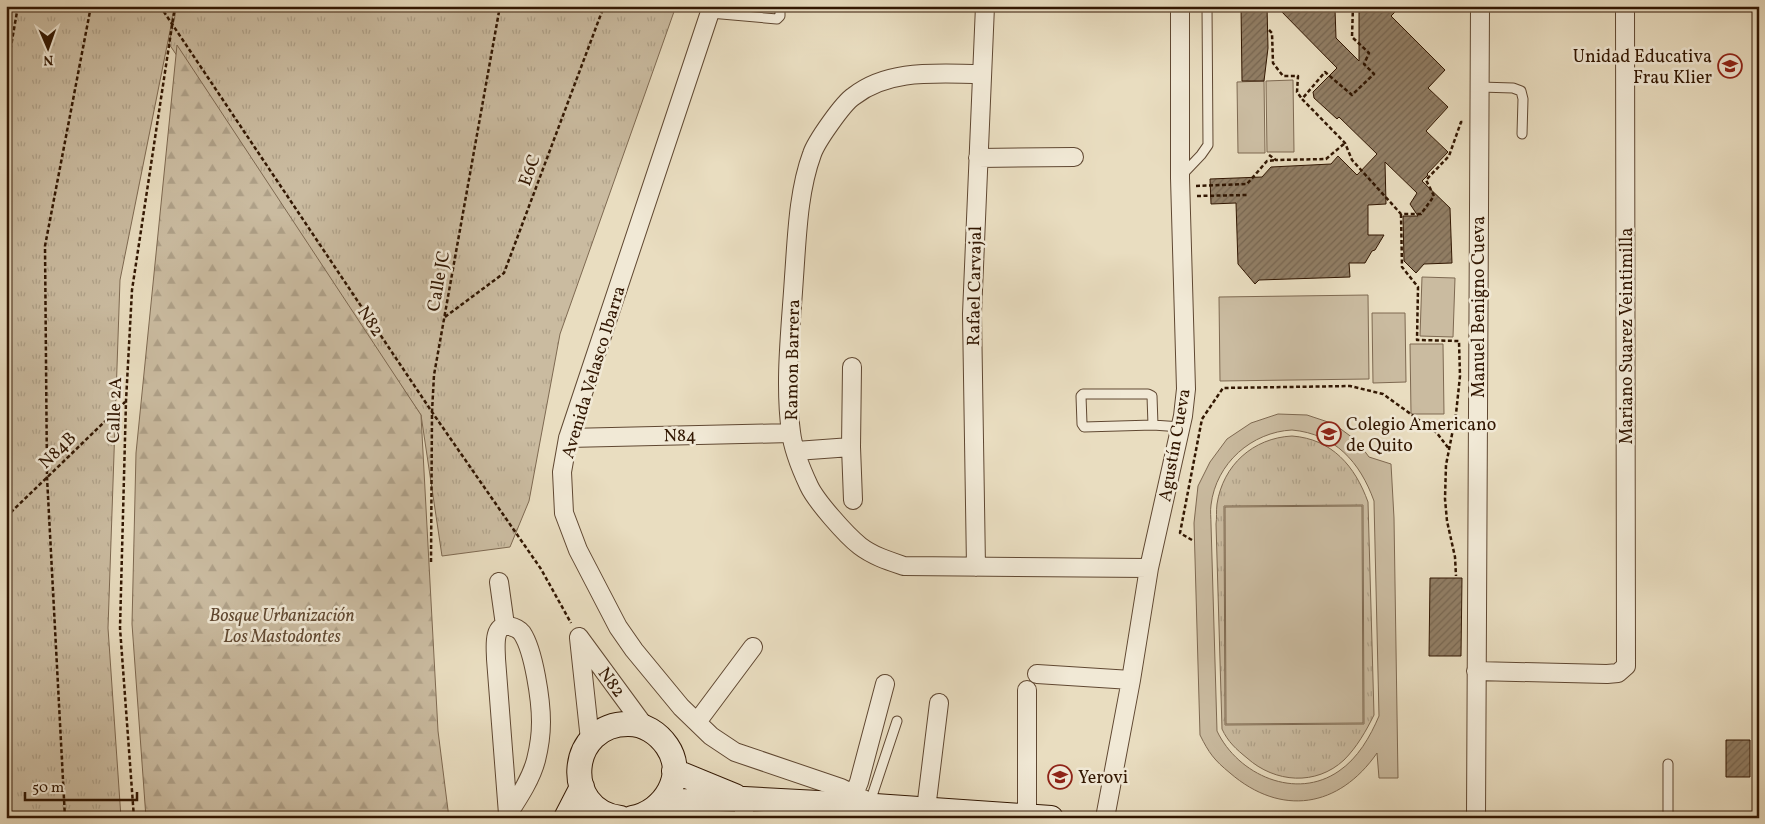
<svg xmlns="http://www.w3.org/2000/svg" width="1765" height="824" font-family="Vollkorn,serif">
<style>
.grass{fill:url(#grass-tufts);stroke:#7e6951;fill-rule:evenodd}
.forest{fill:url(#forest-firs);stroke:#7e6951}
.pitch{fill:#cabba0;stroke:#7e6951;fill-rule:evenodd}
.building{fill:url(#building-hatch);stroke:#321702}
.lines{fill:none;stroke-linecap:round;stroke-linejoin:round}
.lane-casing{stroke:#604832;stroke-width:11}
.street-casing{stroke:#604832;stroke-width:20}
.secondary-casing{stroke:#321702;stroke-width:26}
.path{stroke:#321702;stroke-width:2.5;stroke-dasharray:4 2.5;stroke-linecap:butt}
.lane{stroke:#f1e9d6;stroke-width:9}
.street{stroke:#f1e9d6;stroke-width:18}
.secondary{stroke:#f1e9d6;stroke-width:24}
.labels{text-anchor:middle;stroke-width:5;stroke-linejoin:round;paint-order:stroke}
.poi-label{font-size:18px;fill:#321702;stroke:#f1e9d6;text-anchor:start}
.street-label{font-size:18px;fill:#321702;stroke:#f1e9d6}
.park-label{font-size:18px;font-style:italic;fill:#604831;stroke:#f1e9d6}
</style>
<defs>
<pattern id="grass-tufts" width="24" height="20" patternUnits="userSpaceOnUse" patternTransform="scale(1.25)"><rect width="24" height="20" fill="#cabba0"/><path d="M3 7l-1-3M5 7V3M7 7l1-3M15 17l-1-3M17 17v-4M19 17l1-3" fill="none" stroke="#aea088"/></pattern>
<pattern id="forest-firs" width="22" height="20" patternUnits="userSpaceOnUse" patternTransform="scale(1.25)"><rect width="22" height="20" fill="#cabba0"/><path d="M5 1l3.5 6h-7zM16 11l3.5 6h-7z" fill="#aea088"/></pattern>
<pattern id="building-hatch" width="6" height="6" patternUnits="userSpaceOnUse" patternTransform="scale(1.25)"><rect width="6" height="6" fill="#917e65"/><path d="M-1 1l2-2M0 6l6-6M5 7l2-2" fill="none" stroke="#776651"/></pattern>
</defs>
<rect width="100%" height="100%" fill="#e9ddc0"/>
<filter id="stains"><feTurbulence type="fractalNoise" baseFrequency=".004" numOctaves="4"/><feColorMatrix values="0 0 0 0 .2 0 0 0 0 .09 0 0 0 0 .02 0 0 0 .5 -.17"/></filter>
<radialGradient id="worn" r=".72"><stop offset=".6" stop-color="#630" stop-opacity="0"/><stop offset="1" stop-color="#630" stop-opacity=".3"/></radialGradient>
<path class="grass" d="M6,6H175L120,280L108,628L121,818H6Z
M177,6H676L560,334L529,501L510,547L442,556L421,415L169,44Z
M1292,436C1332,439 1355,466 1368,502L1374,715C1366,731 1357,747 1344,760C1316,786 1275,783 1247,758C1236,749 1228,742 1222,729L1216,524C1217,518 1216,511 1217,504C1223,465 1253,438 1292,436ZM1363,505L1364,724L1225,725L1224,506Z"/>
<path class="forest" d="M177,45L421,415L438,731L449,818H146L132,624L136,453Z"/>
<path class="pitch" d="M1293,80L1294,152H1267L1266,81Z
M1264,81L1265,153H1238L1237,82Z
M1422,277L1455,278L1453,337L1420,336Z
M1368,295L1369,379L1220,381L1219,297Z
M1372,313H1405L1406,382L1373,383Z
M1410,344H1443L1444,414H1411Z
M1278,414L1307,415L1334,424L1357,441L1369,457L1391,464L1394,518L1398,778H1379L1377,753C1339,808 1281,817 1230,773C1214,760 1209,753 1200,735L1194,523L1198,486L1210,462L1227,439L1251,423ZM1292,430C1335,434 1360,462 1374,501L1379,716C1370,737 1358,758 1339,771C1296,801 1238,775 1217,731L1211,524C1211,518 1210,511 1211,505C1216,463 1252,432 1292,430Z
M1362,506L1363,723L1226,724L1225,507Z"/>
<path class="building" d="M1241,6H1267L1268,48L1264,81H1242Z
M1276,6H1304L1308,10L1335,9L1336,38L1359,61V6H1401L1391,16L1445,70L1428,88L1448,107L1426,131L1448,152L1427,174L1428,175L1422,181L1450,208L1452,263L1424,264L1416,273L1404,261L1403,216H1418L1410,204L1417,193L1385,162L1386,204L1368,205V235H1384L1375,250L1372,251L1365,263H1349L1350,277L1259,280L1255,284L1238,264L1236,203L1211,204L1210,179L1262,177L1271,167L1331,164L1338,156L1357,175L1377,154L1339,117L1337,119L1314,98L1313,92L1337,68Z
M1430,578H1462L1461,656H1429Z
M1726,740H1750V777H1726Z"/>
<g class="lines">
<g class="lane-casing">
<path id="lane" d="M710,13L777,19L780,16V6
M1480,87L1513,88L1521,91L1523,99L1522,134
M1181,176L1201,155L1208,145L1207,6
M1153,425L1152,396L1148,394H1083L1081,396L1082,424L1084,427L1153,425L1181,427
M870,802L897,721
M1668,818V764"/>
</g>
<g class="street-casing">
<path id="street" d="M712,6L568,438L562,472L564,513L578,550L618,627L634,650L681,707L711,736L735,752L841,788L873,804
M981,74C939,74 890,68 854,96C843,103 816,142 812,154C798,192 797,237 794,277C791,326 784,383 791,432C793,450 801,469 809,486C816,501 846,535 860,546C873,556 889,561 904,566L1149,568
M978,158L1074,157
M568,438L791,433
M851,447L853,500
M796,451L851,447L852,367
M976,567L972,314L985,6
M499,582L505,625
M579,637L645,727
M579,638L590,740
M1476,671L1607,674L1618,673L1626,666L1625,6
M1037,674L1131,680
M1027,690V816
M697,722L753,647
M854,794L859,782L885,684
M744,799V818
M926,809L939,703
M508,814L496,659C496,649 492,624 509,626C514,627 519,629 522,633C534,651 541,701 541,722C541,734 539,748 536,760C531,779 519,797 508,814V818
M1105,818L1131,680L1149,568L1183,416L1186,389L1180,178V6
M1476,818L1480,6"/>
</g>
<g class="secondary-casing">
<path id="secondary" d="M674,771L735,796
M663,802L744,799L875,806L1051,818
M566,818L582,787
M620,818C561,810 568,723 629,724C644,724 658,733 667,746C687,775 665,812 632,818"/>
</g>
<path class="path" d="M160,6L432,412L541,569L571,623
M1353,6L1352,37L1369,53L1364,64L1374,74L1352,95L1325,72L1302,99L1345,143L1352,160L1401,214H1421L1434,196L1426,180L1449,156L1461,122H1463
M1269,30L1272,33L1273,63L1283,76H1298L1297,92L1302,99
M6,75L18,6
M1269,155L1276,160L1326,159L1345,143
M1196,186L1247,184L1267,161L1276,160
M1197,196L1248,195
M1401,214L1402,267L1418,287L1417,340L1459,341L1460,376L1456,414L1446,465L1445,499L1447,521L1455,557L1456,576
M445,317L504,273L604,6
M6,517L125,402
M1192,540L1180,533L1202,419L1223,388L1350,386L1383,394L1437,433L1449,449
M431,562L432,412L434,375L500,6
M65,818L47,477L45,246L91,6
M134,818L120,628L126,401L132,290L175,6"/>
<use href="#lane" class="lane"/>
<use href="#street" class="street"/>
<use href="#secondary" class="secondary"/>
</g>
<defs>
<g id="school-ring" transform="scale(1.25)"><circle r="9.5" fill="#f1e9d6" stroke="#8f2418" stroke-width="1.5"/><path d="M0-5L7-2L0 1L-7-2ZM-4 1L0 2.5L4 1V4Q0 6-4 4Z" fill="#8f2418"/></g>
<g id="university-ring" transform="scale(1.25)"><circle r="9.5" fill="#f1e9d6" stroke="#8f2418" stroke-width="1.5"/><path d="M0-5L7-2L0 1L-7-2ZM-4 1L0 2.5L4 1V4Q0 6-4 4Z" fill="#8f2418"/></g>
</defs>
<g fill-rule="evenodd">
<use href="#school-ring" x="1730" y="66"/>
<use href="#school-ring" x="1329" y="434"/>
<use href="#university-ring" x="1060" y="777"/>
</g>
<g class="labels">
<g class="poi-label">
<text x="1712" y="62" text-anchor="end">Unidad Educativa<tspan x="1712" dy="21">Frau Klier</tspan></text>
<text x="1346" y="430">Colegio Americano<tspan x="1346" dy="21">de Quito</tspan></text>
<text x="1078" y="783">Yerovi</text>
</g>
<g class="street-label">
<text transform="translate(529 170) rotate(-70)" y="6">E6C</text>
<text transform="translate(438 281) rotate(-80)" y="6">Calle JC</text>
<text transform="translate(974 286) rotate(-89)" y="6">Rafael Carvajal</text>
<text transform="translate(1478 307) rotate(-90)" y="6">Manuel Benigno Cueva</text>
<text transform="translate(371 321) rotate(56)" y="6">N82</text>
<text transform="translate(1626 336) rotate(-90)" y="6">Mariano Suarez Veintimilla</text>
<text transform="translate(792 360) rotate(-89)" y="6">Ramon Barrera</text>
<text transform="translate(593 372) rotate(-73)" y="6">Avenida Velasco Ibarra</text>
<text transform="translate(114 410) rotate(-88)" y="6">Calle 2A</text>
<text transform="translate(680 435) rotate(-1)" y="6">N84</text>
<text transform="translate(1174 445) rotate(-80)" y="6">Agustín Cueva</text>
<text transform="translate(57 450) rotate(-44)" y="6">N84B</text>
<text transform="translate(612 682) rotate(53)" y="6">N82</text>
</g>
<g class="park-label">
<text x="282" y="621">Bosque Urbanización<tspan x="282" dy="21">Los Mastodontes</tspan></text>
</g>
</g>
<rect width="1765" height="824" fill="none" stroke="#e9ddc0" stroke-width="25"/>
<rect x="8" y="8" width="1750" height="809" fill="none" stroke="#321702" stroke-width="2.5"/>
<rect x="12" y="12" width="1740" height="799" fill="none" stroke="#321702"/>
<g transform="translate(48 48) rotate(178)" stroke="#f1e9d6" stroke-width="4" paint-order="stroke">
<path d="M0-4L9 19L0 12L-9 19Z" fill="#321702"/>
<text y="-8" font-size="14" font-weight="bold" text-anchor="middle" fill="#321702">N</text>
</g>
<path d="M25 792v8h112v-8" fill="none" stroke="#321702" stroke-width="2.5"/>
<text x="32" y="792" font-size="15" fill="#321702" stroke="#f1e9d6" stroke-width="4" paint-order="stroke">50 m</text>
<rect width="100%" height="100%" filter="url(#stains)"/>
<rect width="100%" height="100%" fill="url(#worn)"/>
</svg>
